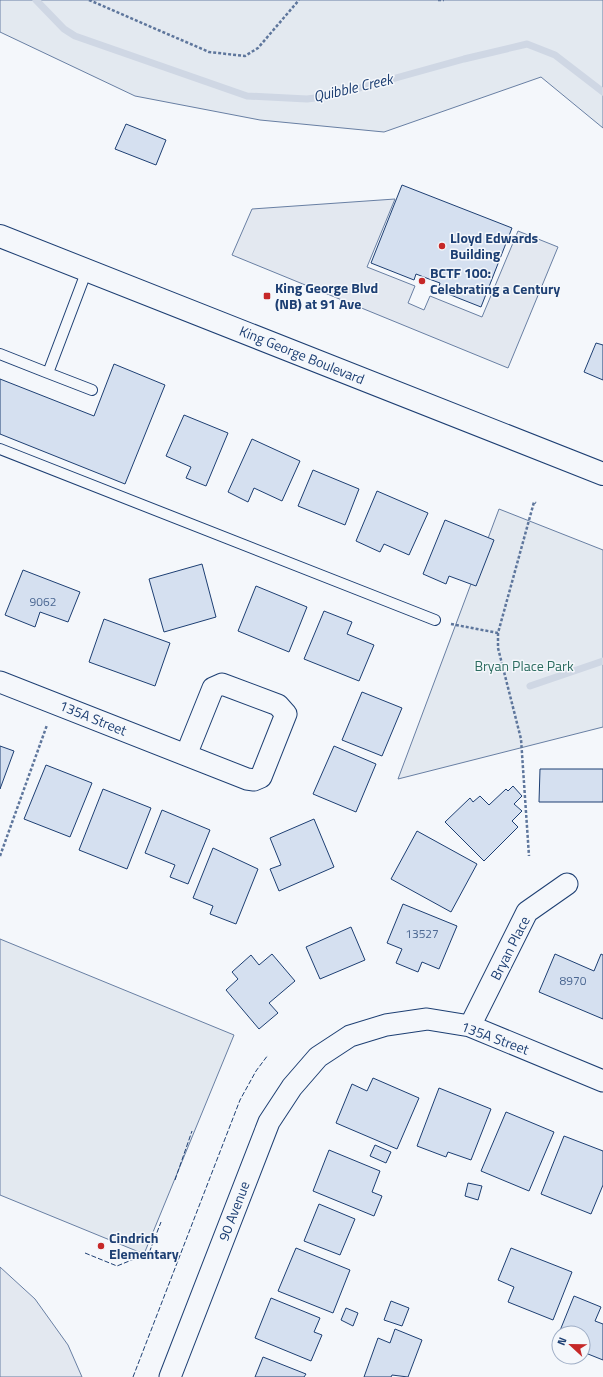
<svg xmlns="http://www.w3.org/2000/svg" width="603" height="1377" font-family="'Titillium Web',sans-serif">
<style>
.green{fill:#e3e9f0;stroke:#687fa3}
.parking{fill:#e3e8f0;stroke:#687fa3}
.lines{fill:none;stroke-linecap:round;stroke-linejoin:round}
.stream{stroke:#cfd7e4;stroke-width:7}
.building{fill:#d5e0f0;stroke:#1d3f73}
.service-casing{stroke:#1d3f73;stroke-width:12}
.minor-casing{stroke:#1d3f73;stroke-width:23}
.primary-casing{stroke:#1d3f73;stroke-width:24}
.path{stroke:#5e769c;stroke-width:2.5;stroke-dasharray:3 2;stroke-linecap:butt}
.service{stroke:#f4f7fb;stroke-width:10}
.minor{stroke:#f4f7fb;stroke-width:21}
.primary{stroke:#f4f7fb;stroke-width:22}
.fence{stroke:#1d3f73;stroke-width:1;stroke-dasharray:5 2;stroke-linecap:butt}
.poi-dot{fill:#c62828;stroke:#f4f7fb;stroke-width:1.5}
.labels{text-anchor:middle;stroke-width:3;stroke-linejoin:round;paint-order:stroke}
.number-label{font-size:12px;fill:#4b6792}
.poi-label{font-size:14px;font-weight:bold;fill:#1d3f73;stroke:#f4f7fb;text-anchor:start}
.street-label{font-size:14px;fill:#1d3f73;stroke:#f4f7fb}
.park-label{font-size:14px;fill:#2c6c60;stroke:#f4f7fb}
.water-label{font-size:15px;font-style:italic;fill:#1d3f73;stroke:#f4f7fb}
</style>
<rect width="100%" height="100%" fill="#f4f7fb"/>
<path class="green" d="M0,0H603V128L541,77L384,132L260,120L135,96L0,32Z
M499,509L603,550V727L398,779Z
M0,939L234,1035L144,1254L0,1195Z"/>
<path class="parking" d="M395,199L367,267L415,286L408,303L424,310L430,296L482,317L518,231L558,247L508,368L232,255L252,209Z
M0,1267L35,1299L68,1345L82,1377H0Z"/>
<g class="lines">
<path class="stream" d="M36,0L64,29L75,36L247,96L307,99L331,96L464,59L527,44L555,55L603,92
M530,686L603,661"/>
</g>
<path class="building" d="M126,124L166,140L156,165L115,149Z
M402,185L512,228L481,307L438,290L440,283L429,279L416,274L414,280L371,263Z
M596,343L603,345V380L584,372Z
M114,364L165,385L125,484L0,434V379L94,416Z
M184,415L228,433L206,486L186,478L191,467L166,456Z
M252,439L300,461L282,501L254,488L248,502L228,492Z
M313,470L359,489L345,525L298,506Z
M377,491L428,513L409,555L384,544L380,552L356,541Z
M445,520L494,540L476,586L449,576L446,584L423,574Z
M202,564L216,617L164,632L149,579Z
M23,570L80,592L68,622L40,612L35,627L5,615Z
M256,586L307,607L289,652L238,631Z
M324,611L352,622L347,634L374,645L359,681L304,659Z
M104,619L170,643L155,686L89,662Z
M362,692L402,708L382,756L342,740Z
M0,746L14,751L0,789Z
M334,746L376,764L356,812L313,794Z
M46,765L92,783L70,837L24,819Z
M540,769H603V802H539Z
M513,786L522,796L514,804L522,811L512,821L518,827L484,861L445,822L470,798L473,802L480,796L489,805L506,789L508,791Z
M103,789L151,808L127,869L79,850Z
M162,810L210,830L188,884L170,877L175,865L145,853Z
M314,819L334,867L279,891L270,869L281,865L270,838Z
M417,831L477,864L451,912L391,879Z
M213,848L258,869L236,924L210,914L213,906L193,898Z
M403,904L457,926L439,969L422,962L418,972L396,963L402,949L387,943Z
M351,927L365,960L320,979L306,947Z
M272,954L295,981L269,1003L278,1013L259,1029L226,990L238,979L232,972L251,955L259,965Z
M555,954L594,971L601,954L603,955V1019L539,992Z
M373,1078L419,1098L397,1149L336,1123L352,1084L367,1091Z
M439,1088L491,1109L471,1160L448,1152L446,1157L417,1146Z
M506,1112L554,1132L529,1191L481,1171Z
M564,1136L603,1151V1185L591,1214L541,1194Z
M375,1145L391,1152L386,1163L370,1156Z
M329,1150L380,1171L372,1192L382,1196L374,1216L313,1191Z
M468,1183L482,1186L478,1200L465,1196Z
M319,1204L355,1219L340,1255L304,1241Z
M296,1248L350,1270L333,1313L278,1291Z
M511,1248L572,1272L553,1320L508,1302L514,1287L498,1280Z
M574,1296L601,1307L595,1321L603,1324V1360L583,1352V1333H559Z
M271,1298L320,1318L314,1332L322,1335L311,1361L255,1338Z
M391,1301L409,1308L402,1326L384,1320Z
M346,1308L358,1313L353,1326L341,1320Z
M395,1329L422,1340L408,1377L392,1375L391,1377H364L378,1338L390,1343Z
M263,1357L306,1374L304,1377H255Z"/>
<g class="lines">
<g class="service-casing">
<path id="service" d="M0,354L48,373L87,270
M48,373L92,390
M0,449L435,620"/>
</g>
<g class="minor-casing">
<path id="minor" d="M0,682L247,779L254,780L261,777L286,714L278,705L222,684L213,688L186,755
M470,1026L527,912L567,884
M170,1377L269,1122L292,1087L318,1057L350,1036L386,1025L427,1019L470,1026L603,1081"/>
</g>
<g class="primary-casing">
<path id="primary" d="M0,236L603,474"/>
</g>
<path class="path" d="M89,0L209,52L245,56L258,48L299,0
M438,0H444
M451,624L498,633L534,502L536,503
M498,633V648L521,739L529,856
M0,856L47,725"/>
<use href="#service" class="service"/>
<use href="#minor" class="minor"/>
<use href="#primary" class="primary"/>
<path class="fence" d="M175,1180L192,1131
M85,1253L117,1266L149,1253L161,1222
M133,1377L240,1100L256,1071L268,1055"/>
</g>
<g class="poi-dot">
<circle cx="442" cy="246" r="4"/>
<circle cx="422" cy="281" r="4"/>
<rect x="263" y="292" width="8" height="8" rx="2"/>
<circle cx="101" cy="1246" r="4"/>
</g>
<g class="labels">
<g class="number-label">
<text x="43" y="606">9062</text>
<text x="422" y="938">13527</text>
<text x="573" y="985">8970</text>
</g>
<g class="poi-label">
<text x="450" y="243">Lloyd Edwards<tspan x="450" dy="16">Building</tspan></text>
<text x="430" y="278">BCTF 100:<tspan x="430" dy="16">Celebrating a Century</tspan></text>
<text x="275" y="293">King George Blvd<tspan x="275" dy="16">(NB) at 91 Ave</tspan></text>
<text x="109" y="1243">Cindrich<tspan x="109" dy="16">Elementary</tspan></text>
</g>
<g class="street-label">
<text transform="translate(302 355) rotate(22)" y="5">King George Boulevard</text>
<text transform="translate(93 718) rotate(22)" y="5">135A Street</text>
<text transform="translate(510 948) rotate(-63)" y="5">Bryan Place</text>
<text transform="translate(495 1038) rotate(20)" y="5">135A Street</text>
<text transform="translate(234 1211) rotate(-69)" y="5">90 Avenue</text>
</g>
<g class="park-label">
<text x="524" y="671">Bryan Place Park</text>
</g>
<g class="water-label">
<text transform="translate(353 88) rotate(-13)" y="5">Quibble Creek</text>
</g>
</g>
<g transform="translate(571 1345) rotate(292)"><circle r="19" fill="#f4f7fb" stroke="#9eadc5"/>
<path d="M0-3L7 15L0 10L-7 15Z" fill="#c62828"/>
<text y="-6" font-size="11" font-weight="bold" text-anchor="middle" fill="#1d3f73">N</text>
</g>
</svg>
